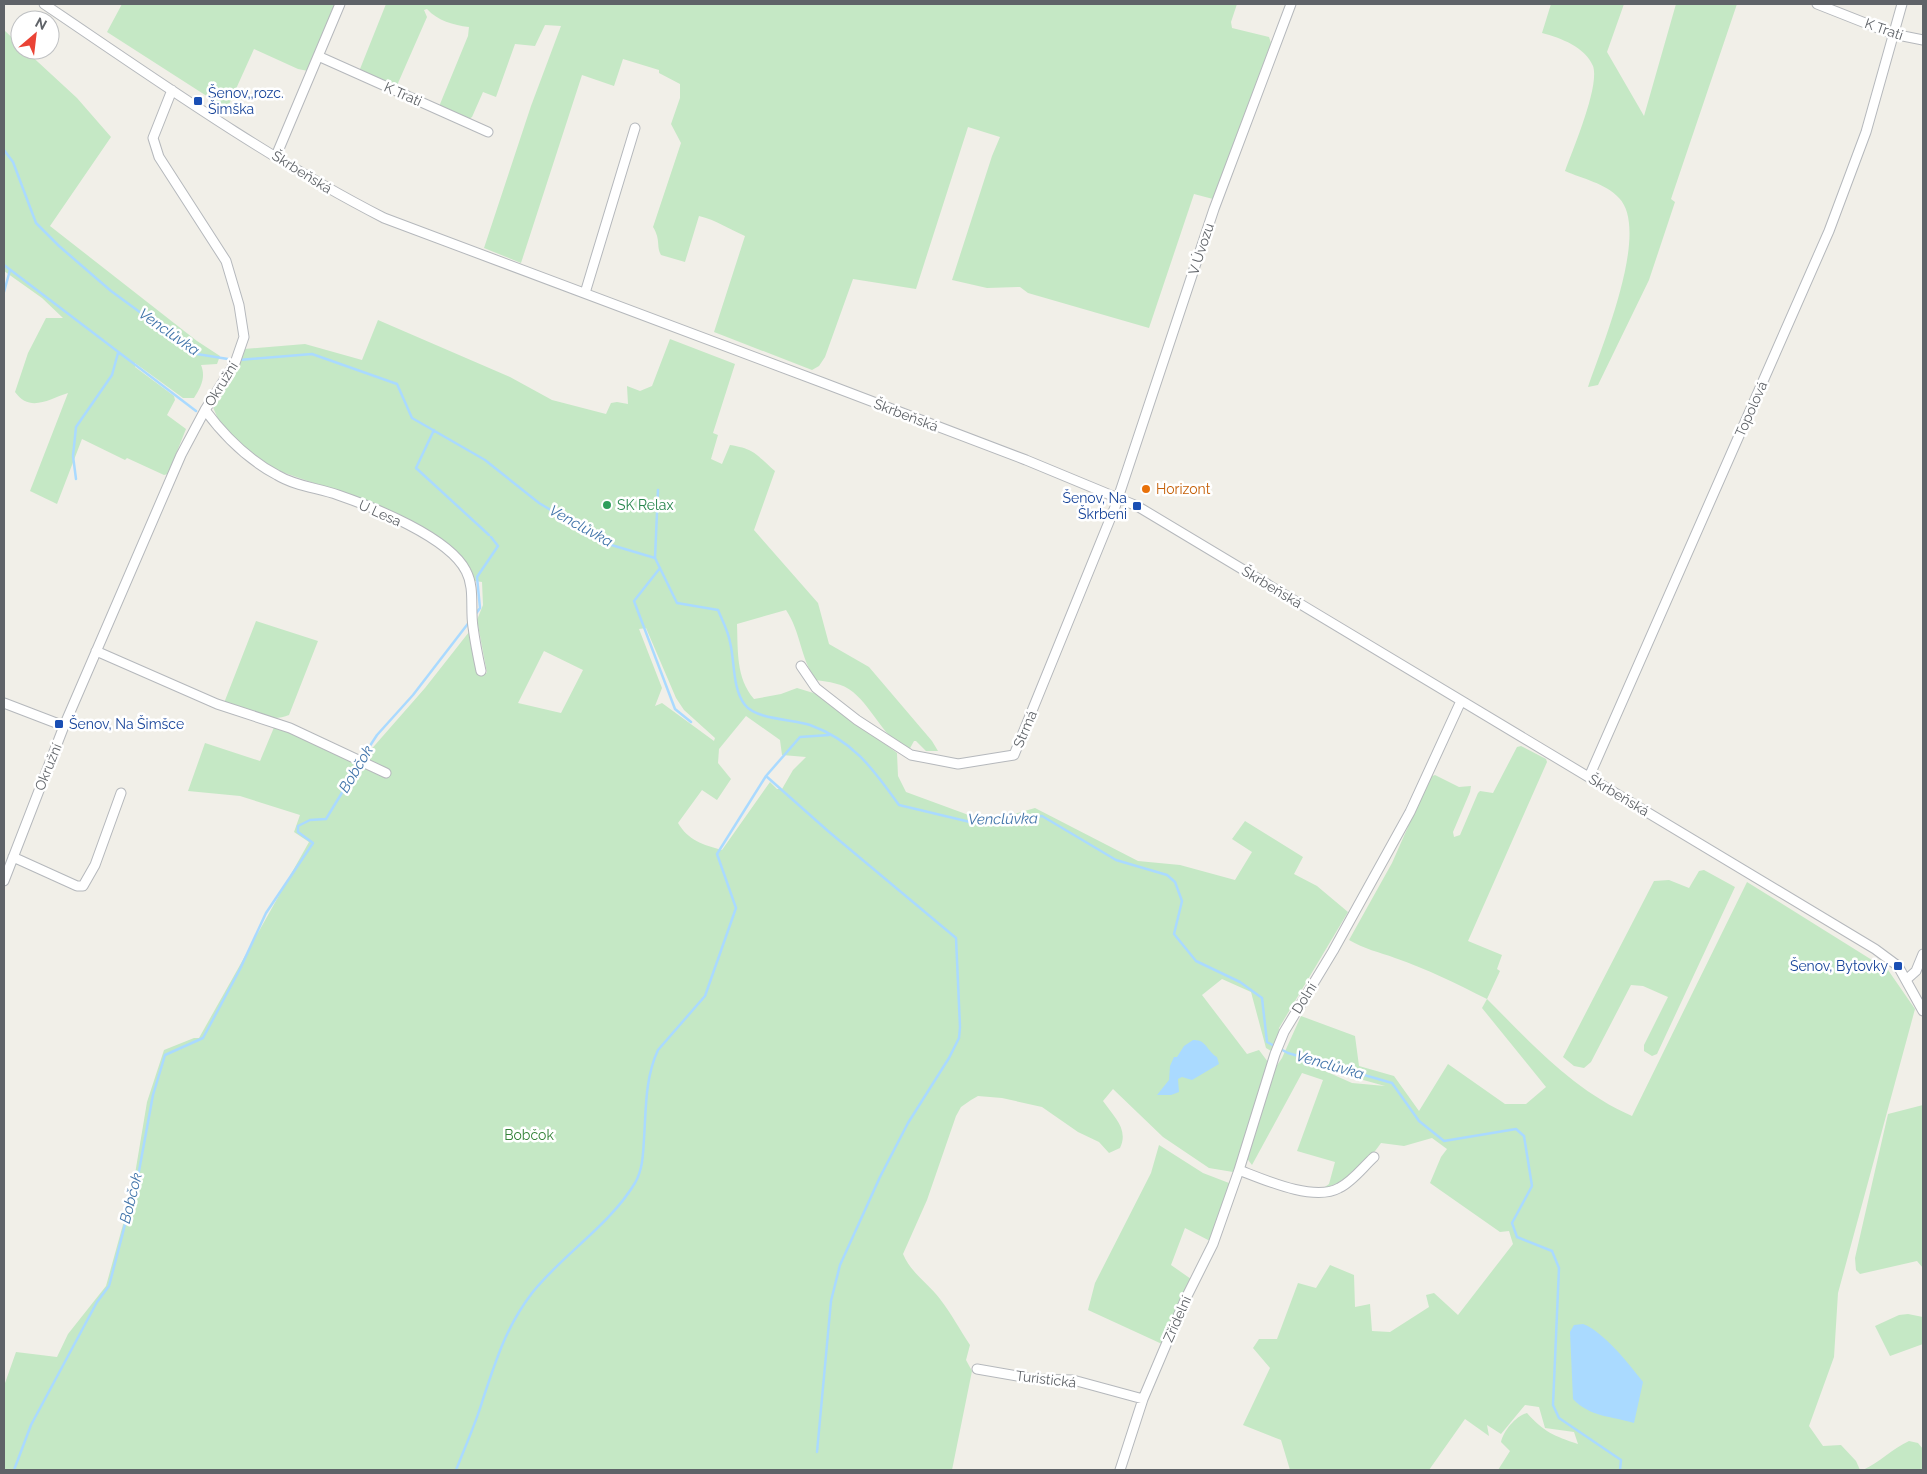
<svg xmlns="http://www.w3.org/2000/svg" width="1927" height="1474" font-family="Raleway,sans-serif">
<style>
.green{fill:#c5e8c5;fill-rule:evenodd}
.water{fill:#aadaff}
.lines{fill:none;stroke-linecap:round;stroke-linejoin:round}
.stream{stroke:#aadaff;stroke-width:2.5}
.minor-casing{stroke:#b5b8bc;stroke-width:11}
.minor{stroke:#fff;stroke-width:9}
.transit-dot{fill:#1a4fb4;stroke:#fff;stroke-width:2}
.food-dot{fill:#e8710a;stroke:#fff;stroke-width:2}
.leisure-dot{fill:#2e9e5b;stroke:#fff;stroke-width:2}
.labels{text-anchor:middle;stroke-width:5;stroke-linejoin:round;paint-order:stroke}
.street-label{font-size:14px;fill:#5f6368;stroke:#fff}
.transit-label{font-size:14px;fill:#164399;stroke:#fff;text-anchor:start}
.food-label{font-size:14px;fill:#c56008;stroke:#fff;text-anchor:start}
.leisure-label{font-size:14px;fill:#27864d;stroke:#fff;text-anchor:start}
.park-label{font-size:14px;fill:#348238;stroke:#fff}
.water-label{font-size:15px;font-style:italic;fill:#4174aa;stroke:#fff}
</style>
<rect width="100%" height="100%" fill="#f1efe8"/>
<path class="green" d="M122,4H338L308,71L298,69L254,49L226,111L216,102L107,32Z
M386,4H1237L1231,22L1232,28L1269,37L1271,43L1213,199L1194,194L1149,328L1028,293L1020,287L987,288L952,280L992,156L1000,137L968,127L916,289L853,279L825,357L819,366L812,370L714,332L745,236C729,229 716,220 699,216L685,262L661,255C656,246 661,240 653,227L681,143L671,124L680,98V84L659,73V70L623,59L614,86L582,75L521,263L484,248L531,106L561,26L545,25L535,46L515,44L496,97L483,92L472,117L466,121L438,109L468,36L469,27C453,25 438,21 427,9L424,10L427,17L395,90L358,74Z
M1551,4H1624L1607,52L1644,116L1676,4H1737L1671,199L1675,202L1649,280L1598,385L1588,387C1601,348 1651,231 1619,198C1605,183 1583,179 1565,171C1573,149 1600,86 1593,66C1585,47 1561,38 1542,33Z
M4,30L20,45V50H25L77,98L111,137L50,226L197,341L220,356L217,364L201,365C206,377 201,387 194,398H183L135,363V367L174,396L175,400L167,415L186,429L168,474L164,475L127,458L125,460L82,439L57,504L30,491L68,393C49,399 30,413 15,392L28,353L46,318H63L42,298L4,271Z
M378,320L510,377L552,400L606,414L611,403L617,402L628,404L627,386L640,391L652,386L670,339L735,364L713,433L718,435L711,459L722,464L730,445C756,449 757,456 775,471L754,530L818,603L829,644L869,667L932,741L938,751H926L916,741H914L908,752C883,736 874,710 853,692C842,683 829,682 816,680C800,658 801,632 786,610L737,624C738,651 736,678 754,699L781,694L797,688L820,695L897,753L898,776L906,792L974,817L1000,818L1035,808L1138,861L1180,865L1235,880L1252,852L1232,839L1245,821L1303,857L1294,874L1317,886L1348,912L1279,1028L1278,1042L1273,1052L1266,1048L1251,992L1222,979L1202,995L1247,1054L1259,1050L1268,1062L1260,1090L1282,1058L1301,1016L1355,1036L1359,1066L1394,1076L1419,1111L1448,1064L1505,1104H1526L1546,1087L1482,1008L1487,999C1457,984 1427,969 1395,958C1379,952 1364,949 1349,940L1392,863L1430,777L1435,775L1459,787L1471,786L1470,792L1453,832L1454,837L1460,835L1478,793L1480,791L1493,793L1517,747L1521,746L1546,759L1547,762L1468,941L1502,955L1497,969L1500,971L1487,999C1532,1044 1573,1090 1632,1116L1747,882L1888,970L1915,1009L1838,1293L1834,1357L1809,1426L1823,1446L1841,1445L1856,1461L1860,1470H1498L1510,1451L1501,1442C1504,1430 1516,1416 1527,1413C1544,1432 1554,1436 1578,1444L1574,1432L1545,1428L1539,1407L1525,1405L1501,1434L1487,1425L1489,1436L1465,1419L1429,1470H1290L1281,1440L1243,1425L1270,1368L1253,1348L1259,1339H1277L1298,1283L1316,1288L1330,1265L1354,1275L1355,1307L1370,1304L1372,1331L1390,1332L1429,1307L1426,1295L1434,1293L1458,1315L1513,1244L1509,1231L1500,1232L1430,1183L1441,1157L1447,1149L1432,1138L1404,1146L1381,1143C1368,1162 1345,1183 1322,1189L1329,1184L1335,1162L1297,1151L1323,1080L1302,1073L1252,1165L1243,1153L1233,1172L1209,1168L1163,1137L1113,1089L1103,1101C1114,1117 1129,1129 1120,1148L1109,1153L1099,1142L1078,1132L1042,1107L1002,1098L978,1096L971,1100L961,1107L956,1116L927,1200L903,1254C911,1273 928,1283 940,1299C951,1313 960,1330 970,1345L966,1360L972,1371L952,1470H4V1386L16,1352L57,1357L68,1334L106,1286L132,1192L147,1102L164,1050L194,1038H199L309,842L294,832L300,815L240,796L188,791L205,743L260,761L275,725L348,760L368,753L425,688L469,632L478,668L487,673L477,620L483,605L482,582L475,581L465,560L444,543L334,490L276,470L236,441L221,426L212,405L244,349L305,344L362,360ZM646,628L676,698L684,710L715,738L714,741L662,703L655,706L662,688L639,629ZM544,651L583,670L561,713L518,703ZM746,716L780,740L782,755L806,757L793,770L782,789H777L770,782L722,850C703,845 688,840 678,823L702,790L717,800L731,779L718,763L719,749ZM1316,1067L1385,1086L1352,1083Z
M256,621L318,641L289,715C269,724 244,710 224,703Z
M1704,870L1735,887L1657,1054L1652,1056L1644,1051V1045L1668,997L1643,986L1631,985L1591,1062L1584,1068L1574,1066L1563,1057L1654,881L1669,880L1689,888L1699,871Z
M1923,1105V1268L1917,1261L1860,1274L1856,1270L1855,1258L1888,1114Z
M1159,1145L1203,1173L1229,1183L1230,1191L1210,1241L1185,1228L1171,1265L1191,1279L1162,1344L1088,1310L1095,1283L1151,1173Z
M1908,1314L1923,1317V1344L1890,1356L1875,1326L1899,1315Z
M1909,1441L1918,1443L1923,1449V1470H1863C1880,1462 1892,1449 1909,1441Z"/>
<path class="water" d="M1193,1040C1206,1039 1207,1051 1217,1057L1219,1064L1192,1080L1182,1077L1178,1079L1179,1092L1171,1095H1157L1169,1080L1170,1066L1174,1057H1177L1184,1046Z
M1583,1324C1603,1331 1630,1365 1643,1382L1634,1423C1611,1416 1590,1417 1573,1399L1570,1332L1574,1325Z"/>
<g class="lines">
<path class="stream" d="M4,150L13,162L36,223L59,246L111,291L197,354L234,360
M4,265L196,411
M4,292L10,270
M239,360L312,354L397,384L412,418L485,460L539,503L608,544L655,558L677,603L718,610C722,620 728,631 730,642C735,662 732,688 745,705C757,720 793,719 810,725C854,741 873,769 899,805L970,822L1042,816L1116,860L1167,875L1175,882L1182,901L1174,934L1196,961L1240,982L1262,998L1267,1042L1288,1053L1392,1083L1419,1121L1444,1141L1516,1129L1524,1136L1532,1186L1512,1223L1517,1237L1552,1251L1559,1268L1553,1405L1559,1418L1621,1460L1620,1470
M434,430L416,468L489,535
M76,479L73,456L76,427L112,375L118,353
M655,558L658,490
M660,568L634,601L675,709L691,722
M475,615L480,608L477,577L498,546L491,537
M362,758L377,735L413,695L470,621
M766,776L828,831L956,938L960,1027L959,1038L949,1058L908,1123L880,1177L840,1265L831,1301L817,1452
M14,1470L31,1425L97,1302L109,1286L139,1171L153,1095L165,1055L203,1038L240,969L266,913L313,843L298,832V826L310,820L326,819L360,763
M456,1470C465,1447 476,1423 483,1399C496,1360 506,1327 532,1293C563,1254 609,1226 635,1183C643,1169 643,1154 644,1139C646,1109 645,1078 658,1050L705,996L736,908L717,854L766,776L800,737L829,735"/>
<g class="minor-casing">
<path id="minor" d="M44,4C155,79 265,157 384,218L821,382L1026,460L1137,506L1875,949L1898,966L1923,1011
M1817,4L1893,34L1923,40
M318,56L488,132
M276,156L340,4
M585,293L635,128
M205,410C225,437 247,459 277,475C295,486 318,488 338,495C373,507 449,537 466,571C475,588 470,608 473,627C475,642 478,657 481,671
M96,651L217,704L290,728L386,773
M801,666L816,688L857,720L911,755L958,764L1014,755L1115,507L1214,209L1291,4
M4,703L64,726
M1589,777L1829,231L1866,132L1902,4
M13,857L77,886H83L95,865L121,793
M4,881L64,726L181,455L205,410L235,363L244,337L239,305L226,261L159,157L153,138L172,90
M1907,979L1916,971L1923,954
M1374,1157C1363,1167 1352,1182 1339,1188C1314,1202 1265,1180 1239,1170L1275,1054L1284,1032L1333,951L1410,812L1461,701
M977,1369L1034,1379L1073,1380L1143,1399
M1120,1470L1143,1399L1185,1300L1213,1244L1239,1170"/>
</g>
<use href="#minor" class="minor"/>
</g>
<g class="transit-dot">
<rect x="193" y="96" width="10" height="10" rx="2.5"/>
<rect x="1132" y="501" width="10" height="10" rx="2.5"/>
<rect x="54" y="719" width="10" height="10" rx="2.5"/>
<rect x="1893" y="961" width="10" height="10" rx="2.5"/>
</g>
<circle class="food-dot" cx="1146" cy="489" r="5"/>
<circle class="leisure-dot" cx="607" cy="505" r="5"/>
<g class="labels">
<g class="street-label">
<text transform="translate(1884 29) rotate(19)" y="5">K Trati</text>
<text transform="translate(403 94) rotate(24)" y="5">K Trati</text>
<text transform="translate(302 172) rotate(32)" y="5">Škrbeňská</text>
<text transform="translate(1201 249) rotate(-72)" y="5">V Úvozu</text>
<text transform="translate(221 384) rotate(-58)" y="5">Okružní</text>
<text transform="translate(1751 409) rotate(-66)" y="5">Topolová</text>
<text transform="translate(906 415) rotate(21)" y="5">Škrbeňská</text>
<text transform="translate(380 513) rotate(24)" y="5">U Lesa</text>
<text transform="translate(1272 587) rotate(31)" y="5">Škrbeňská</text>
<text transform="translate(1025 729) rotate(-67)" y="5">Strmá</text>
<text transform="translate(48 767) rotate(-68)" y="5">Okružní</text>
<text transform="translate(1619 795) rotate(31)" y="5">Škrbeňská</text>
<text transform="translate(1304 998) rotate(-58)" y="5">Dolní</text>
<text transform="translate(1177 1319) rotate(-66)" y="5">Zřídelní</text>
<text transform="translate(1046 1379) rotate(7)" y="5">Turistická</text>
</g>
<g class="transit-label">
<text x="208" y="98">Šenov,,rozc.<tspan x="208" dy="16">Šimška</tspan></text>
<text x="1127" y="503" text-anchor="end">Šenov, Na<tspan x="1127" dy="16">Škrbeni</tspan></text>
<text x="69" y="729">Šenov, Na Šimšce</text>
<text x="1888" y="971" text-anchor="end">Šenov, Bytovky</text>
</g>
<g class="food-label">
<text x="1156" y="494">Horizont</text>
</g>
<g class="leisure-label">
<text x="617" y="510">SK Relax</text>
</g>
<g class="park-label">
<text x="529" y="1140">Bobčok</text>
</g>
<g class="water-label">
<text transform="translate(169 332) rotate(35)" y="5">Venclůvka</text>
<text transform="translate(581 526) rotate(29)" y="5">Venclůvka</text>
<text transform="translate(356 769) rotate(-59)" y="5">Bobčok</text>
<text transform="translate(1003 819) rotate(-1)" y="5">Venclůvka</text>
<text transform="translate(1330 1065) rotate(16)" y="5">Venclůvka</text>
<text transform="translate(131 1198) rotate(-76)" y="5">Bobčok</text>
</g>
</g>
<rect width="1927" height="1474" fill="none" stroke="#5f6368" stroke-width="10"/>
<g transform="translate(35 35) rotate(28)"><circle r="24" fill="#ffffff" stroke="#bfc1c3"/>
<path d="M0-4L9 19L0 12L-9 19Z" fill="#ea4335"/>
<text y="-8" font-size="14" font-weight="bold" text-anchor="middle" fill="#5f6368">N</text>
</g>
</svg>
